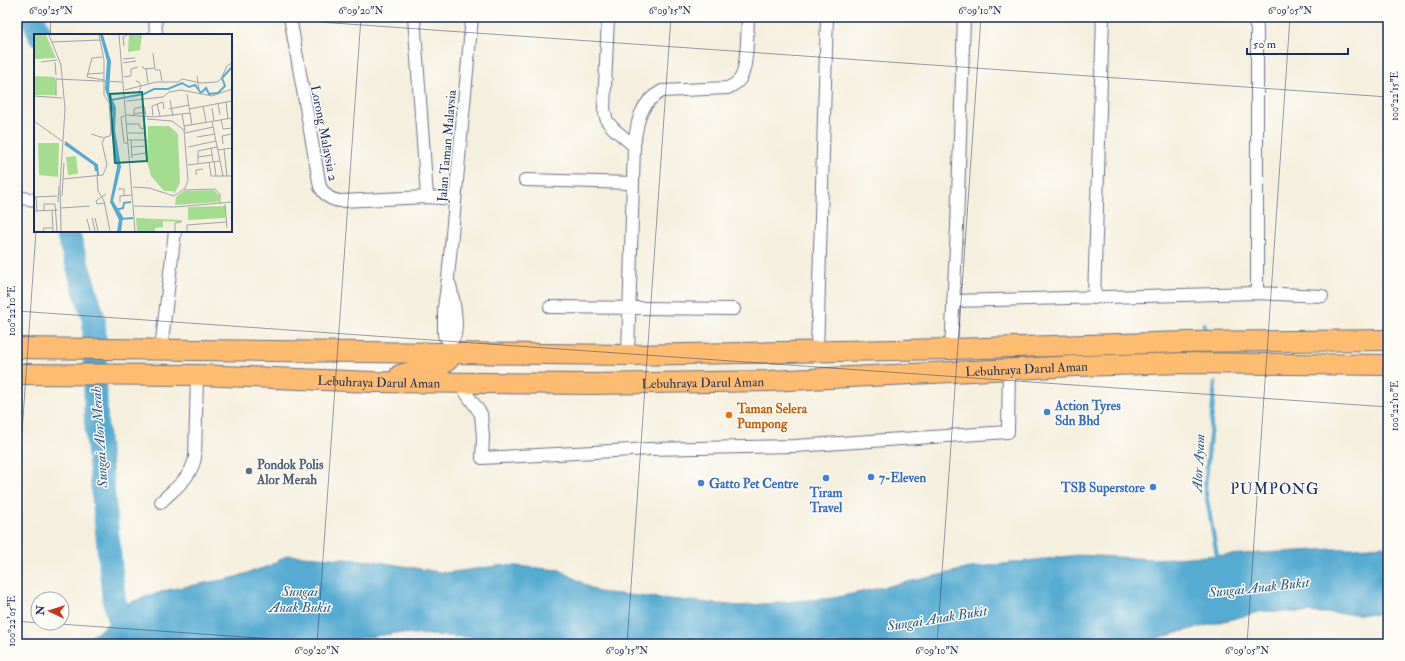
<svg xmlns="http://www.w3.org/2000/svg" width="1405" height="661" font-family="'IM FELL Double Pica',serif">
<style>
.water{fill:#54abd1;stroke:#386d98}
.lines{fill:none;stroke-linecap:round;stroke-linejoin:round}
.stream{stroke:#54abd1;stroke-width:4}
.river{stroke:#54abd1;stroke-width:24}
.minor-casing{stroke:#67728a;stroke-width:14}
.trunk-casing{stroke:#67728a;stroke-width:22}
.minor{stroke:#fff;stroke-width:12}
.trunk{stroke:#fdbc6f;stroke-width:20}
.ticks{fill:none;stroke:#1b2f5e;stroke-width:1;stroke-opacity:0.45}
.shop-dot{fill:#3f7fe0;stroke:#fdfcf7;stroke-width:1.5}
.food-dot{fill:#e8710a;stroke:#fdfcf7;stroke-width:1.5}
.service-dot{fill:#5c6f8a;stroke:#fdfcf7;stroke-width:1.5}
.labels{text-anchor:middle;stroke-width:3;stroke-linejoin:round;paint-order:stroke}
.street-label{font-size:13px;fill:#1b2f5e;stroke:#fdfcf7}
.shop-label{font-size:13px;font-weight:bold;fill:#366cbe;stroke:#fdfcf7;text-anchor:start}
.food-label{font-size:13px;font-weight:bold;fill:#c56008;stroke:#fdfcf7;text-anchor:start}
.service-label{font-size:13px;font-weight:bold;fill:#4e5e75;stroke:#fdfcf7;text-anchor:start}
.water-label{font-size:14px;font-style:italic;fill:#2f5a86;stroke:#fdfcf7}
.quarter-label{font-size:15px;letter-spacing:1px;fill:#1b2f5e;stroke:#fdfcf7}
.inset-river{fill:none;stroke:#54abd1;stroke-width:2}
.inset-road{fill:none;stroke:#9ea2aa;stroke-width:1}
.view{fill:#0f766e;fill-opacity:0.15;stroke:#0f766e;stroke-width:2}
.inset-edge{fill:none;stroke:#1b2f5e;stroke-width:2}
.neatline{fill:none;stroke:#1b2f5e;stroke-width:1.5}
.ticks-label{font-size:10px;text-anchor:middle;fill:#1b2f5e}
</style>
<rect width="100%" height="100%" fill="#fdfcf7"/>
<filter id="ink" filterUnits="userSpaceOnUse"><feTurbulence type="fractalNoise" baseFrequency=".025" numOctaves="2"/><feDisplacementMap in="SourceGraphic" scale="8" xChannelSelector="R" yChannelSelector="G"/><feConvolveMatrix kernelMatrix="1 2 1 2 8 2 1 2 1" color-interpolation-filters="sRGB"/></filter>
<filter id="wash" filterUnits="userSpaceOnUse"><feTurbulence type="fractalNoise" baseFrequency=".012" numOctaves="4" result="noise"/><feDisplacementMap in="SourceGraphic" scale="16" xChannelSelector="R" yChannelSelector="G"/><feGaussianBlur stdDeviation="0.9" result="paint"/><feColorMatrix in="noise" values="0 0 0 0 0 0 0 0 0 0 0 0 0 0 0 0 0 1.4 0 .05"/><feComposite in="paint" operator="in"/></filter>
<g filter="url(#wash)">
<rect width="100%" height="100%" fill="#f5efdd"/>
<path class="water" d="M1388,546V615L1263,611L1157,638L1084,644H520L500,639L397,633L318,644H76L97,633L110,622L114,601L128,603L167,590L233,578L269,566L288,555L373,561L445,573L505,565L560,570L598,592L739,606L834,598L971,568L1077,555L1154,559Z"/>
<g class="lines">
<path class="stream" d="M1204,324L1205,331
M1215,383L1205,488L1218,561"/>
<path class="river" d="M33,17L40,35
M67,231L94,320L96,422L114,601L128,644"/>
</g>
</g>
<g filter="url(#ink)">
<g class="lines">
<g class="minor-casing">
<path id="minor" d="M155,17L156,35
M290,17L320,187C326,196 330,200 341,201L427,197L455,199
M414,17L427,197
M608,17L604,109L607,121L614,129L634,146
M1253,17L1257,29V293
M525,180L633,183
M17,197L35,200
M1094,298L1103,17
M953,301L1257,293L1322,296
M550,307L734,309
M450,342L444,335V308L448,278L472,17
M161,349L175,231
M449,349C450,340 454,340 455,334C458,320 453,299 450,285
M951,349L957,227L964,17
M817,352L827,17
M628,355L634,146C637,123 639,103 662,91L727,88C733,86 736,84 740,79C748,68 747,32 748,17
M459,383L481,414L483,437L482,458L650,449L795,446L1008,432L1009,369
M161,502C175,488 191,478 195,458L197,375"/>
</g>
<g class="trunk-casing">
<g id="trunk">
<path d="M17,348L628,355L951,349L1185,342L1388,340"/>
<path id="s1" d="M17,374L197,375L373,382L592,384L769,381L1075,366L1186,363L1388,365"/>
<path d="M400,375L443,364L449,359V354"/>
</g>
</g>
<use href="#minor" class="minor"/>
<use href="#trunk" class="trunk"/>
</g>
</g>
<path class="ticks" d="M248,17L1388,97M50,35L51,17M17,311L1388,407M17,504L36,231M17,621L38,623M45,623L345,644M317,644L361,17M627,644L671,17M937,644L981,17M1247,644L1290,17"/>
<g class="shop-dot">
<circle cx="1047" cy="412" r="4"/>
<circle cx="871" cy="477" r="4"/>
<circle cx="826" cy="478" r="4"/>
<circle cx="701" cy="483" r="4"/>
<circle cx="1153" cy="487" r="4"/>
</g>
<circle class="food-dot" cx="729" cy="415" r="4"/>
<circle class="service-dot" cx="249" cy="471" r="4"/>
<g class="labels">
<g class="street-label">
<text transform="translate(325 133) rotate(79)" y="5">Lorong Malaysia 2</text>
<text transform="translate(446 146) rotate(-85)" y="5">Jalan Taman Malaysia</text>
<text dy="5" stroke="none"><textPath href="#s1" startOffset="1010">Lebuhraya Darul Aman</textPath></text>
<text dy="5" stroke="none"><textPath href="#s1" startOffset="362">Lebuhraya Darul Aman</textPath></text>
<text dy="5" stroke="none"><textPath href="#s1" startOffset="686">Lebuhraya Darul Aman</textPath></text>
</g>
<g class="shop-label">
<text x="1055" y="410">Action Tyres<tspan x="1055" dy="15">Sdn Bhd</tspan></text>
<text x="879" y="482">7-Eleven</text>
<text x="709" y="488">Gatto Pet Centre</text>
<text x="1145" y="492" text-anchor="end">TSB Superstore</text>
<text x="826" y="497" text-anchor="middle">Tiram<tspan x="826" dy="15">Travel</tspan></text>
</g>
<g class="food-label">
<text x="737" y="413">Taman Selera<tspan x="737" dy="15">Pumpong</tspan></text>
</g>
<g class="service-label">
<text x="257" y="469">Pondok Polis<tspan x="257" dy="15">Alor Merah</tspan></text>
</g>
<g class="water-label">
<text transform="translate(99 437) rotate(-94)" y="5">Sungai Alor Merah</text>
<text transform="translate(1198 463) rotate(-87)" y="5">Alor Ayam</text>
<text transform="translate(1259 587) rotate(-6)" y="5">Sungai Anak Bukit</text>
<text x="300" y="596">Sungai<tspan x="300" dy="16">Anak Bukit</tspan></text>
<text transform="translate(937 618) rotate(-9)" y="5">Sungai Anak Bukit</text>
</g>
<g class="quarter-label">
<text x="1275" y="494">PUMPONG</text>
</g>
</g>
<g transform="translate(34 34)">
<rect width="198" height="198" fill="#f5efdd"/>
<path d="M0,1H12L22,24L0,25ZM95,1H108L106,16L94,18ZM0,42L21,43L22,61H0ZM114,92H135L144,100L146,149L140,160L139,157H130L117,142L113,128ZM4,109H25L24,143L5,141ZM42,122L44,140L34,141L32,123ZM180,156L185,161V168L141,171L142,163L149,157ZM191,172V184L154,186V173ZM102,184L148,186V188L129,187V193L121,194V197H103Z" fill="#a3dd8f"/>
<path d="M66,1H69L77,27L75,57L82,74L81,96L87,133L79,167L89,183L87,197H83L85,186L76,168L83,133L77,97L79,80L71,55L73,27Z" fill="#54abd1"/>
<path class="inset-river" d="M77,66L110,60L120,55H134L148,49L155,53L161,51L167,59L172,54L175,60L184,59L191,52L188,44L198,33M31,108L63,131L64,141M31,110L61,131L62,137M82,176L89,174L90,169L97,168M87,185L99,184"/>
<path class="inset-road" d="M15,1L27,31L31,75L26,153L27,197M85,1L101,197M18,8L66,6M90,12L89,3L93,1M119,19L121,36H126L128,47M68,23L58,24L53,43L70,46M89,25L101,24M7,28L23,26M21,28L22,41M89,29L102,27M108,32L110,35L120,34M112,34L114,49M53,40L70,39M163,42L165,56M90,43L97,42V35L104,33M22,45L88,48M22,45V62M102,47L105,48L107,53L105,58M91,56L122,48H144L148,45L167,49L183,48L187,45L193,32L198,29M153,60L158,91M0,62L28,64M136,66L139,82M92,67L129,63L135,58L147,56L178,62L198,55M192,68L194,85M184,69L186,81M123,70L126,82M169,72L172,88M178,74L180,87M135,75L155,71M155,75L198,67M100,80L112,78M148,80L151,97M92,81L120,83L156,79M100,81V75L110,72L112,81M91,82L87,83L90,109H94M119,82L118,72L129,68L130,75M113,85L138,87L150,96L154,146L151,154L140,162M187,85L189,95L198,94M0,87L28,107M178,87L189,142M93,90H105L107,95L112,93M150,92L198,84M94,99H112M151,99L179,93M57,100L70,104M163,103L181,100M94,106H112V119L98,121M97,106L98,124M189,110L188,102L198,100M97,113L112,112M154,113L182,107M177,114L179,127M190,115L193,142M184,116L198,114M164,123L178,121M180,127L182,142M175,128L177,142H198M164,130V117L183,113M154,131L186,127M63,141L64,157L70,167L76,197M162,141V136L169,135M29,145L69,141L73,131L68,109L71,103L76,102L77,98L75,69L70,61V26L65,1M99,153L115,154L140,162M84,155H90V162M150,156L181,155L186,160V170M28,162L30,129M0,163L23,162M2,163L3,177M24,168L25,152M86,168V162L98,161M71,169L63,170L62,167L72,160M191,170L193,194M100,172L141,173L198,168M27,174L56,172M18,176L19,197M0,177L24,176M10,177V170H21L23,197M58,184L61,197M61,184L64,197M53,185L56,197M9,197L10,194H19M141,197V189L147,188M153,197V191L192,188"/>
<path class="view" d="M108,58L113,127L81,129L76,60Z"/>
<rect width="198" height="198" class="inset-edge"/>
</g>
<rect width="1405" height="661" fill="none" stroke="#fdfcf7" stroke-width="44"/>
<g transform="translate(50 611) rotate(274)"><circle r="19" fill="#fdfcf7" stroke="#a3aaba"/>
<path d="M0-3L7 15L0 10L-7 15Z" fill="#c8321e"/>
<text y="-6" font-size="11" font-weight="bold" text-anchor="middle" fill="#1b2f5e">N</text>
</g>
<path d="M1247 48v6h101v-6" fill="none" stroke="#1b2f5e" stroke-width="2"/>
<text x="1253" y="48" font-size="12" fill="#1b2f5e" stroke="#fdfcf7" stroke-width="3" paint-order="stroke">50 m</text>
<rect x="22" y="22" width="1361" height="617" class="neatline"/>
<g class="ticks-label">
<text x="51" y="14">6°09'25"N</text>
<text x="361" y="14">6°09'20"N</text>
<text x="670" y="14">6°09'15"N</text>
<text x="980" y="14">6°09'10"N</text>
<text x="1290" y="14">6°09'05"N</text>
<text transform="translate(1394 96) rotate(-90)" y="4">100°22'15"E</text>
<text transform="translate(11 311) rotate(-90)" y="4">100°22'10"E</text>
<text transform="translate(1394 406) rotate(-90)" y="4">100°22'10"E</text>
<text transform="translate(11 621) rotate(-90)" y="4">100°22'05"E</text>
<text x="317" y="654">6°09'20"N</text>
<text x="627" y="654">6°09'15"N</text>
<text x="937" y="654">6°09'10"N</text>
<text x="1247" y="654">6°09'05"N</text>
</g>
</svg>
